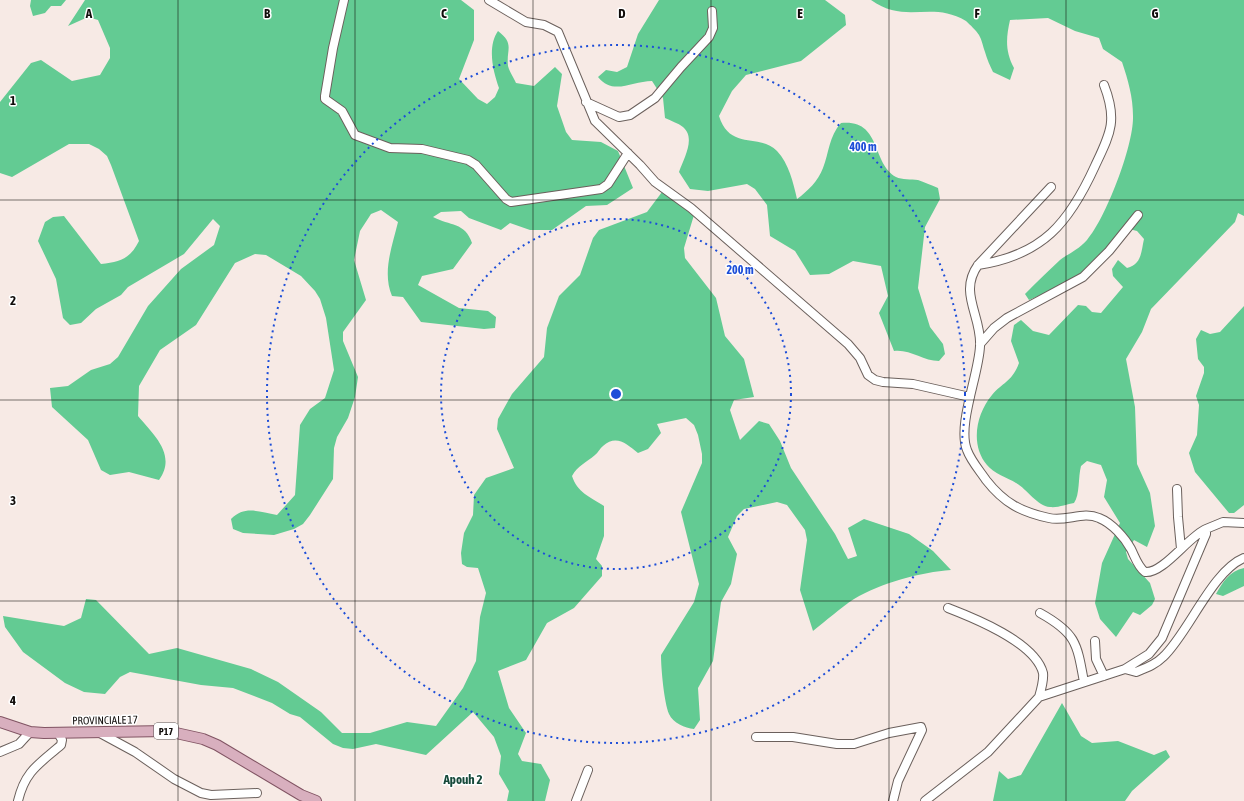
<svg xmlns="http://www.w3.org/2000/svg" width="1244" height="801" font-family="'Asap Condensed',sans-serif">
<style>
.forest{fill:#63cb93}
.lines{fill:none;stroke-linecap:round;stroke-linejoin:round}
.minor-casing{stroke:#6b605c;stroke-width:10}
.major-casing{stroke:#815463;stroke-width:12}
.minor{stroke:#fff;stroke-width:8}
.major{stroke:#d8afbe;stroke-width:10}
.grid{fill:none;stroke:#100c0a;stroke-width:1;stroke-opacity:0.55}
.ring{fill:none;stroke:#1d4ed8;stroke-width:2;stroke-dasharray:2 4}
.labels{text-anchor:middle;stroke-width:3;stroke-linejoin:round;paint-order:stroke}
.shield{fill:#fff;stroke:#585554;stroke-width:1}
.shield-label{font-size:10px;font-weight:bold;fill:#100c0a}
.street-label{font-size:11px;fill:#100c0a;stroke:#fff}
.quarter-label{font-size:13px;font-weight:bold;fill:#174a3b;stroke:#fff}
.grid-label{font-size:13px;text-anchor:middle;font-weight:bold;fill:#100c0a;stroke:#fff;stroke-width:3;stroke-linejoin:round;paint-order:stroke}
.centre{fill:#1d4ed8;stroke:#fff;stroke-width:2}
.ring-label{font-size:12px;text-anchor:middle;font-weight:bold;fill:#1d4ed8;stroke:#fff;stroke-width:3;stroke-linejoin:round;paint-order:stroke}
</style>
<rect width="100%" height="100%" fill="#f7eae5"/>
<path class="forest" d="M31,0H66L61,6H51L45,13L33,16L30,6Z
M85,0H461L474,10V40L459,79L478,99L487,104L495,97L499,88C493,71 487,47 498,31C515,44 506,49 508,66C509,71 514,78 516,83L534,86L555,67L562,74L557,106L566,132L572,140L601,142L618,151L633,188L607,205L586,206L552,230H530L510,223L501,230L469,218L461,211L441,212L433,217C450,226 465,222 472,243L453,269L422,276L418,285L459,308L488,311L496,317L495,328L484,329L421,322L403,297L392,296C382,272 392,247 398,222L381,210L371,214L360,231L354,260L366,300L343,332V341L358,377L355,397L348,418L337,437L334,448L333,479L310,515L303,524L294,529L274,535L243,533L233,529L231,519C245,505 259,512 277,515L295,495L300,425L310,409L325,398L334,370L326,318L320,299L315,291L301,276L266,255L255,254L235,263L196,325L160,350L139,386L138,416C154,435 177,455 159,480L129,472L110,475L101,470L88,440L52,407L50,388L68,386L91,370L110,364L118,357L148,306L181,269L214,245L220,226L213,219L184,254L128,287L121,295L96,309L81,323L70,325L63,318L56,279L38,241L45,222L53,217L64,216L101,264C120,262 130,259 139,241L111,165L107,156L99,149L89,144H69L12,177L0,173V102L31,63L41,60L72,81L100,75L110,58V48L98,20L88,17L68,26Z
M659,0H825L845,15L846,25L801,61L746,75L732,91L719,116C730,151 760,133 777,151C789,164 793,182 797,199C808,191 818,181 823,168C829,153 829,136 841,123C882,119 871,163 896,177C902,180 911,179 918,180C924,182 931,185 938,188L940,199L925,227L918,288L930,327L943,344L945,354L939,361C923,361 910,349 894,351L879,313L888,296L881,266L853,261L829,274L810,275L795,251L770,236L767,205L755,189L747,184L708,191L690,189L679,172C684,158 696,138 683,127C678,123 671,121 665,118L663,98L652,81C632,81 613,96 598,77L606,70L617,72L627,67L638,34Z
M871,0H1244V216L1238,213L1235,222L1151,309L1142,332L1126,359L1135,407L1137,464L1150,493L1155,526L1147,547L1134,540L1126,552L1128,559L1150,583L1155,599L1152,605L1140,615L1133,612L1116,637L1100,619L1095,603L1102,563L1120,523L1104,497L1107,480L1101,465L1087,461L1081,466C1078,477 1080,495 1074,503C1067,504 1058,508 1050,507C1037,506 1027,489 1016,483C1008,478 993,473 987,465C970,445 976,414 992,395C1003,382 1012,382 1019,363L1011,341L1014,325L1021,320L1033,331L1049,335L1078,305L1086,306L1092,312L1101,313L1123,287L1113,276L1112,269L1118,260L1127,268C1142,264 1141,252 1144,239L1137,231L1129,229L1071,282L1029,300L1025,294C1036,283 1048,271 1060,260C1069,253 1077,251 1087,240C1106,218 1134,145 1133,116C1133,97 1128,80 1122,62L1103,49L1099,38L1075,31L1048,18L1010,20C1006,38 1005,51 1014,68L1010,80L993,72C990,66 987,59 985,52C983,47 982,40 979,35C976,30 970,25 966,21C931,0 906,25 871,0Z
M662,192L694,215L684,248L685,258L716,298L725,336L744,359L754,397L734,400L730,410L740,440L759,421L769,424L780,441L791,468L835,534L848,559L857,556L848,528L864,519L909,534L933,551L951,570C921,572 881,583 854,599C840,608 826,621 813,631L800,590L807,540L805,530L787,505L777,502L744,509L737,516L728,537L737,554L731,584L721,602L713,661L698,688L700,720L694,729C685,728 673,723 669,714C664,702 661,668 661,655L694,602L699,584L681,512L702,463V454L698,435L694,425L686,418L657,424L661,433L648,449L638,453C627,444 616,434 603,446C600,448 598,453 595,455C586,463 578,465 572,476C577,492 590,497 604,506V536L596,559L602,566V576L574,608L547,623L526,660L498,671L509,708L526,733L518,754L522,761L541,764L550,780L545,801H507L509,791L499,774L501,756L494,737L473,712L426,755L376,744L353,749L343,748L333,744L300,717L290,714L272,703L233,688L201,685L130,672L120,677L105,694L84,692L65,683L23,652L5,627L3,616L64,626L81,618L86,599L96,600L149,654L177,648L251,669L278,682L321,712L342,733H370L407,722L436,726L463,688L476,661L480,617L486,593L478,568L467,567L462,564L461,553L464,533L473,515L474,495L486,478L514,468L497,429L498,419L512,394L544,357L547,328L559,296L580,275L593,238L599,230L647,212Z
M1244,306V505L1234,513H1229L1195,472L1189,453L1197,435L1199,405L1196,396L1204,373V367L1198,359L1196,339L1201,330L1210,334L1220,332Z
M1244,568V586L1223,596L1216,594C1223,582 1229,571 1244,568Z
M1062,703L1081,736L1092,743L1118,741L1154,755L1166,750L1170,757L1132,791L1125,801H993L999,771L1008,779L1021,775Z"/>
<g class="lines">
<g class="minor-casing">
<path id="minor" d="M344,0L333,48L325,96V99L342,111L355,135L390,148L422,149L468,160L476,165L506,199L511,202L601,189L608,184L628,153
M489,0L526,22L544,25L558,32L595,121L640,165L655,182L691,208L848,344L860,358L868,375L875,380L883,382L913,384L970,397
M586,102L619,117L630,115L655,98L681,67L709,37L713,28L712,11
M978,265C1043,255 1069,223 1095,166C1110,134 1118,121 1104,85
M980,344L994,328L1007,318L1083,277L1109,251L1138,215
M1177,489L1178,517L1181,549
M1206,529L1223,522L1244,523
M948,608C974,618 1035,642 1043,673C1044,680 1041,690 1039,697
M1040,613C1076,633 1077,643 1084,682
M1095,641L1096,659L1104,676
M1125,669L1136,672C1146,668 1155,665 1163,657C1188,634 1212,571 1244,558
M100,733L135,752L174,779L201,793L211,795L257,793
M756,737H793L837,744H854L889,733L921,727L922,730L898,781L893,801
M0,752L19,744L30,732
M18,801C25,771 39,764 61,745L62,740L58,733
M576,801L588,770
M925,801L988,752L1039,697L1125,669L1149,654L1162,638L1206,534V529C1189,536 1163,574 1145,572C1138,567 1135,557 1131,549C1125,538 1112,523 1099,518C1083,511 1066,522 1049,518C1021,512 1004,503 986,480C980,471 971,461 967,450C957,425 979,374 980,346C982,316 958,293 978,265L1051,187"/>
</g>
<g class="major-casing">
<path id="major" d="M0,722L30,732L44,733L167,731L203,739L217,745L301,795L316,801"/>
</g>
<use href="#minor" class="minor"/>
<use href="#major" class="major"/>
</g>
<path class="grid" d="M178,0V801M355,0V801M533,0V801M711,0V801M889,0V801M1066,0V801M0,200H1244M0,400H1244M0,601H1244"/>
<g class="ring">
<circle cx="616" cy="394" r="175"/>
<circle cx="616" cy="394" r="349"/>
</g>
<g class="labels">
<rect class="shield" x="154" y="723" width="24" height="16" rx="3"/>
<g class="shield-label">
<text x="166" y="735">P17</text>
</g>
<g class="street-label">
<text transform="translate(105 720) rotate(-1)" y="4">PROVINCIALE 17</text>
</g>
<g class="quarter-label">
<text x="463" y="784">Apouh 2</text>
</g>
</g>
<g class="grid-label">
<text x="89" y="18">A</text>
<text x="267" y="18">B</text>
<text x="444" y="18">C</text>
<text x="622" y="18">D</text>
<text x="800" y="18">E</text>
<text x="977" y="18">F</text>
<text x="1155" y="18">G</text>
<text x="13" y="105">1</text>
<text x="13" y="305">2</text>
<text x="13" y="505">3</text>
<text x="13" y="705">4</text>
</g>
<circle cx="616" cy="394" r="6" class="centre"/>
<g class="ring-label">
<text x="863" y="151">400 m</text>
<text x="740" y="274">200 m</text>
</g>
</svg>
